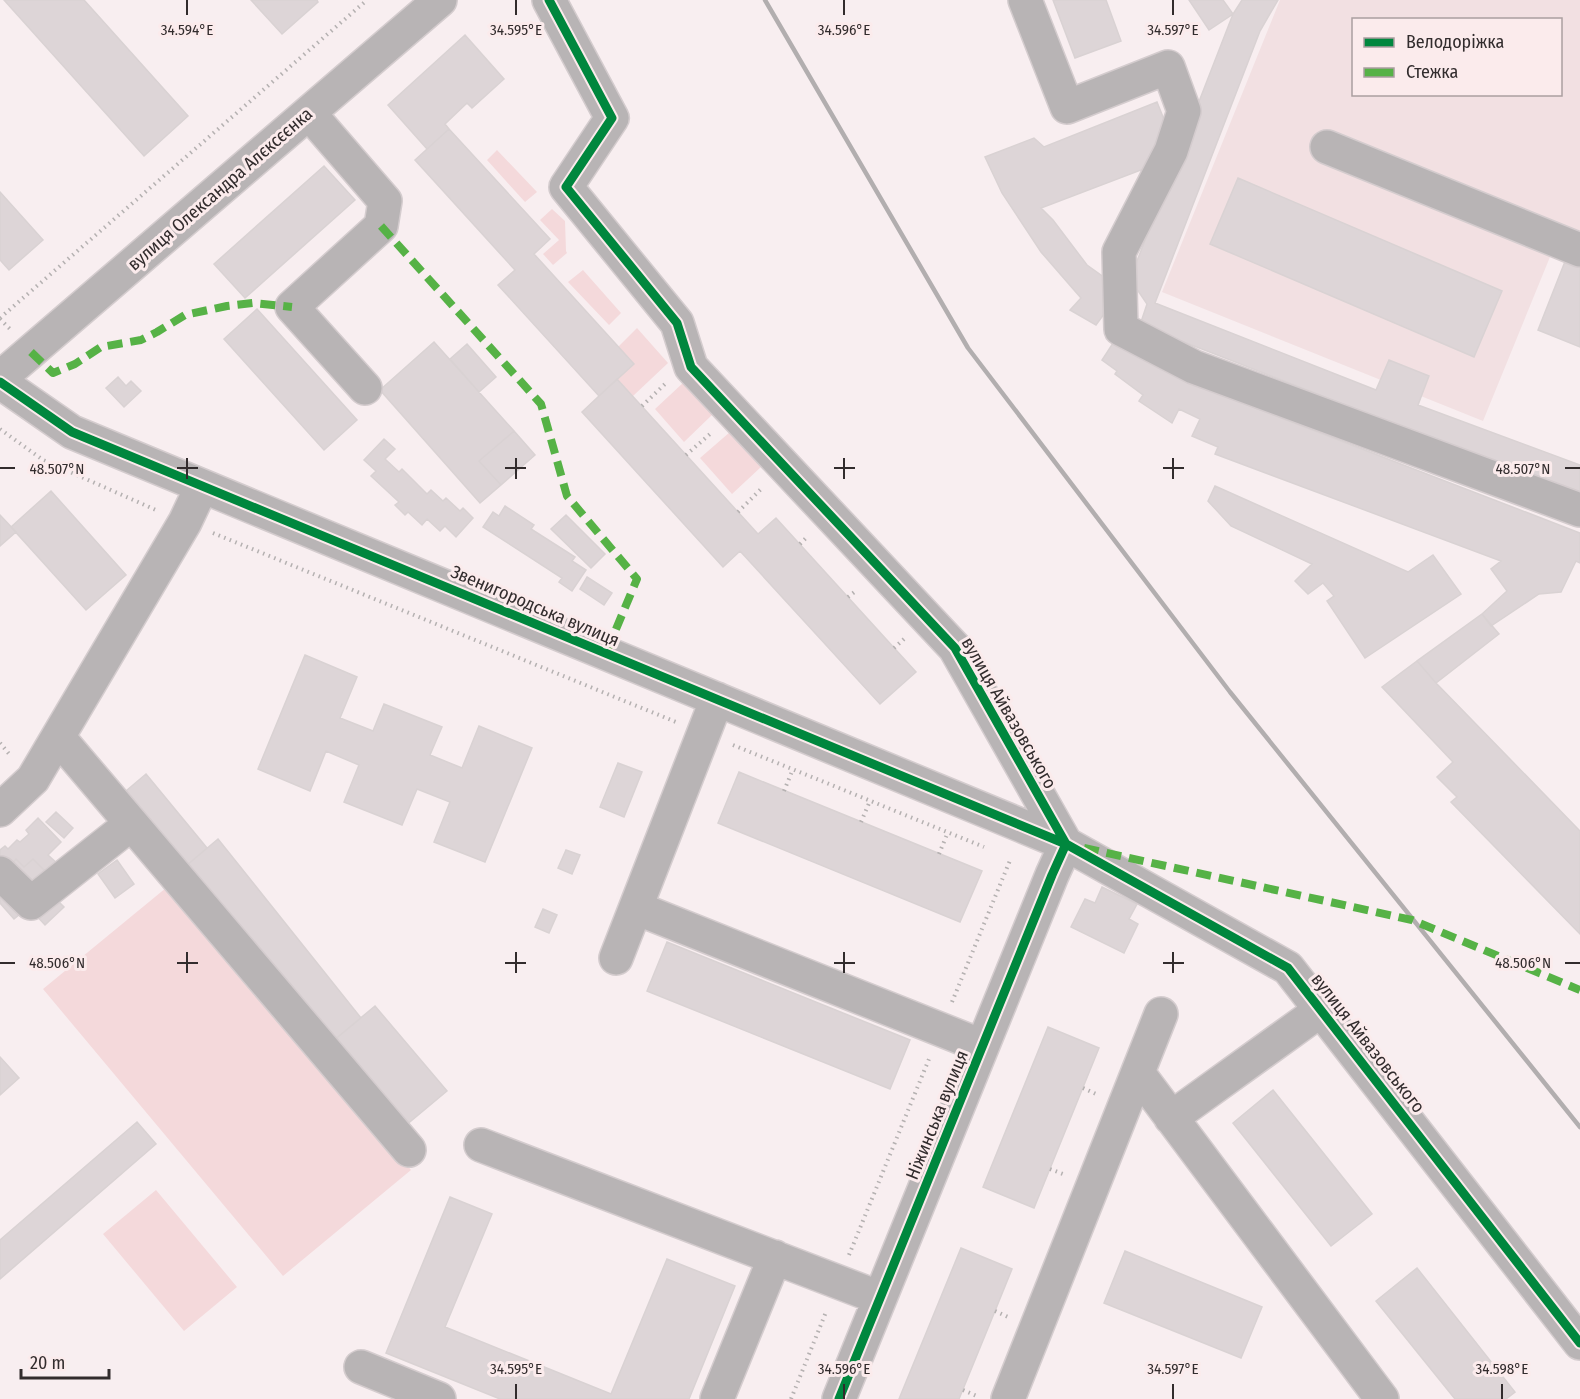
<svg xmlns="http://www.w3.org/2000/svg" width="1580" height="1399" font-family="'Fira Sans Condensed',sans-serif">
<style>
.built{fill:#f2e0e2;fill-rule:evenodd}
.green{fill:#f4d9db}
.building{fill:#ddd5d7;stroke:#d9d2d3;stroke-width:1.5}
.lines{fill:none;stroke-linecap:round;stroke-linejoin:round}
.minor-casing{stroke:#d4ccce;stroke-width:36}
.path{stroke:#b5b1b1;stroke-width:4;stroke-dasharray:1.5 4.5;stroke-linecap:butt}
.minor{stroke:#b8b4b5;stroke-width:33}
.rail{stroke:#b2aeaf;stroke-width:4.5}
.quiet{stroke:#56b246;stroke-width:8;stroke-dasharray:15 8;stroke-linecap:butt}
.cycleway-casing{stroke:#fbebec;stroke-width:13}
.cycleway{stroke:#00873e;stroke-width:9}
.ticks{fill:none;stroke:#322c2d;stroke-width:2}
.labels{text-anchor:middle;stroke-width:6;stroke-linejoin:round;paint-order:stroke}
.street-label{font-size:18px;fill:#322c2d;stroke:#fbebec}
.ticks-label{font-size:15px;text-anchor:middle;fill:#322c2d;stroke:#fbebec;stroke-width:6;stroke-linejoin:round;paint-order:stroke}
</style>
<rect width="100%" height="100%" fill="#f8eef0"/>
<path class="built" d="M1280,0H1580V237L1561,230L1483,421L1162,292ZM1354,20H1560V94H1354Z"/>
<path class="green" d="M497,150L537,192L525,202L487,160Z
M552,209L565,221L566,251L567,253L553,265L543,254L559,240L540,220Z
M583,270L621,313L609,325L568,282Z
M637,328L668,363L633,396L617,379L634,364L618,347Z
M684,382L713,414L684,442L655,409Z
M730,432L761,467L732,494L700,458Z
M172,883L411,1170L283,1276L43,989Z
M156,1190L237,1287L184,1331L103,1234Z"/>
<path class="building" d="M4,0H84L188,116L144,156Z
M251,0H317L318,2L282,34Z
M1053,0H1106L1121,41L1075,58Z
M1189,0H1223L1233,14L1209,30Z
M1242,0H1278L1260,31L1155,303L1376,390L1389,360L1429,376L1418,405L1580,465V496L1140,325L1147,304L1130,279L1233,14Z
M465,35L504,79L472,108L467,103L445,124L449,129L427,149L388,105Z
M1157,102L1169,132L1149,167L1041,208L1053,220L1087,265L1112,283L1115,299L1096,325L1070,310L1081,298L1041,252L1002,193L985,157L1034,138L1044,147Z
M449,129L550,239L534,254L634,364L599,396L498,285L515,270L415,160Z
M324,166L355,200L245,298L214,264Z
M1238,178L1502,291L1474,357L1210,244Z
M0,192L43,240L9,270L0,260Z
M1566,259L1580,265V347L1538,330Z
M257,309L357,420L324,450L224,339Z
M1117,337L1188,382L1580,533V563L1576,561L1561,592L1539,594L1491,626L1482,614L1507,591L1491,569L1501,561L1215,454L1218,447L1192,436L1200,419L1179,409L1172,423L1139,401L1143,395L1115,374L1117,371L1102,360Z
M434,342L514,431L479,461L501,485L480,503L380,390Z
M467,344L496,377L479,392L450,359Z
M118,377L126,386L131,381L141,391L124,407L106,388Z
M617,379L758,534L776,518L916,672L880,704L740,551L723,567L582,412Z
M514,431L535,455L501,485L479,461Z
M384,439L395,449L385,459L399,472L402,469L427,494L431,490L443,501L446,498L460,511L463,508L473,518L456,537L445,526L440,531L427,519L422,525L408,512L405,515L395,505L399,502L371,476L376,471L364,460Z
M1215,486L1408,572L1433,555L1461,594L1365,658L1327,601L1334,596L1323,583L1308,594L1295,581L1312,564L1231,526L1208,501Z
M51,491L126,575L86,610L11,527Z
M505,506L534,525L531,529L575,557L572,561L586,570L572,591L559,582L562,578L483,527L493,512L499,516Z
M0,515L16,532L0,546Z
M566,515L605,554L591,568L551,529Z
M587,577L612,593L604,605L580,589Z
M1482,614L1499,634L1436,683L1417,661Z
M305,655L357,677L340,718L373,731L384,704L442,727L430,755L462,768L479,726L532,748L485,862L434,842L450,802L417,789L402,825L344,802L359,765L326,751L310,791L258,769Z
M1417,661L1436,683L1580,831V934L1451,802L1457,797L1437,777L1453,762L1382,687Z
M618,763L642,772L624,817L600,807Z
M739,772L982,871L960,922L718,823Z
M146,774L207,848L186,866L120,796Z
M56,812L73,828L64,838L46,822Z
M38,818L61,842L48,855L59,865L49,875L33,859L24,867L16,859L9,867L0,858V850L5,846L8,849L17,840L20,842L29,834L26,830Z
M218,839L361,1018L333,1041L186,866Z
M566,850L580,855L572,874L558,868Z
M16,859L24,867L33,859L49,875L39,888L7,869Z
M117,860L134,884L115,898L98,874Z
M1102,887L1137,904L1129,919L1138,924L1124,953L1071,927L1085,899L1095,903Z
M9,890L25,910L14,919L0,903V898Z
M53,896L64,907L45,925L34,913Z
M543,909L557,915L549,933L535,927Z
M667,942L910,1040L890,1089L647,991Z
M375,1006L447,1091L405,1126L333,1041Z
M1048,1027L1099,1048L1034,1208L983,1187Z
M0,1057L19,1078L0,1095Z
M1273,1090L1372,1214L1331,1246L1233,1123Z
M137,1122L156,1144L0,1279V1240Z
M450,1197L492,1214L445,1327L611,1394L667,1259L735,1286L689,1399H500L386,1353Z
M961,1248L1012,1269L995,1311L959,1399H899Z
M1125,1251L1262,1307L1241,1358L1104,1303Z
M1417,1268L1515,1392L1506,1399H1455L1376,1301Z"/>
<g class="lines">
<g class="minor-casing">
<path id="minor" d="M549,0L612,118L566,187L677,323L691,367L955,648L1066,844L1288,968L1580,1343
M1025,0L1067,107L1168,67L1184,111L1171,151L1119,252L1121,329L1194,367L1580,510
M309,113L385,201L381,226L292,307L365,388
M1327,147L1580,250
M0,378L440,0
M0,382L72,432L1066,844L1052,875L839,1399
M58,737L409,1150
M0,810L33,779L185,522L202,486
M0,873L31,903L131,824
M636,908L982,1046
M616,958L717,699
M1138,1073L1382,1399
M1171,1118L1321,1010
M481,1145L880,1298
M361,1367L439,1399
M717,1399L775,1257
M1008,1399L1161,1014"/>
</g>
<path class="path" d="M0,318L367,0
M0,319L10,329
M642,406L665,384
M0,429L43,460L156,510
M686,455L710,434
M738,512L763,487
M213,533L676,722
M800,544L808,536
M848,597L857,590
M894,648L905,638
M0,743L10,755
M733,745L984,847
M784,791L793,769
M861,822L870,801
M939,854L948,832
M952,1002L1011,858
M1083,1088L1096,1094
M1050,1169L1063,1174
M849,1255L929,1059
M995,1311L1008,1317
M963,1390L979,1397
M791,1399L826,1312"/>
<use href="#minor" class="minor"/>
<path class="rail" d="M765,0L968,348L1230,692L1580,1127"/>
<path class="quiet" d="M381,226L541,404L567,496L637,579L606,653
M31,352L53,373L75,364L101,347L141,340L157,332L185,315L227,306L253,303L292,307
M1084,848L1412,920L1580,990"/>
<g class="cycleway-casing">
<path id="cycleway" d="M549,0L612,118L566,187L677,323L691,367L955,648L1066,844L1288,968L1580,1343
M0,382L72,432L1066,844L1052,875L839,1399"/>
</g>
<use href="#cycleway" class="cycleway"/>
</g>
<path class="ticks" d="M187,0V15M516,0V15M844,0V15M1173,0V15M187,458V479M516,458V479M844,458V479M1173,458V479M0,468H15M177,468H198M505,468H526M834,468H855M1163,468H1184M1565,468H1580M187,952V973M516,952V973M844,952V973M1173,952V973M0,963H15M177,963H198M505,963H526M834,963H855M1163,963H1184M1565,963H1580M516,1384V1399M844,1384V1399M1173,1384V1399M1502,1384V1399"/>
<g class="labels">
<g class="street-label">
<text transform="translate(220 189) rotate(-41)" y="6">вулиця Олександра Алєксєєнка</text>
<text transform="translate(535 606) rotate(23)" y="6">Звенигородська вулиця</text>
<text transform="translate(1009 713) rotate(60)" y="6">вулиця Айвазовського</text>
<text transform="translate(1368 1043) rotate(52)" y="6">вулиця Айвазовського</text>
<text transform="translate(937 1115) rotate(-68)" y="6">Ніжинська вулиця</text>
</g>
</g>
<g class="ticks-label">
<text x="187" y="35">34.594°E</text>
<text x="516" y="35">34.595°E</text>
<text x="844" y="35">34.596°E</text>
<text x="1173" y="35">34.597°E</text>
<text x="57" y="474">48.507°N</text>
<text x="1523" y="474">48.507°N</text>
<text x="57" y="968">48.506°N</text>
<text x="1523" y="968">48.506°N</text>
<text x="516" y="1374">34.595°E</text>
<text x="844" y="1374">34.596°E</text>
<text x="1173" y="1374">34.597°E</text>
<text x="1502" y="1374">34.598°E</text>
</g>
<rect x="1352" y="18" width="210" height="78" fill="#fbebec" stroke="#ab9fa0" stroke-width="1.5"/>
<rect x="1364" y="38" width="30" height="9" fill="#00873e" stroke="#ab9fa0" stroke-width="1.5"/>
<text x="1406" y="48" font-size="18" fill="#322c2d">Велодоріжка</text>
<rect x="1364" y="68" width="30" height="9" fill="#56b246" stroke="#ab9fa0" stroke-width="1.5"/>
<text x="1406" y="78" font-size="18" fill="#322c2d">Стежка</text>
<path d="M21 1369v9h88v-9" fill="none" stroke="#322c2d" stroke-width="3"/>
<text x="30" y="1369" font-size="18" fill="#322c2d" stroke="#fbebec" stroke-width="4.5" paint-order="stroke">20 m</text>
</svg>
